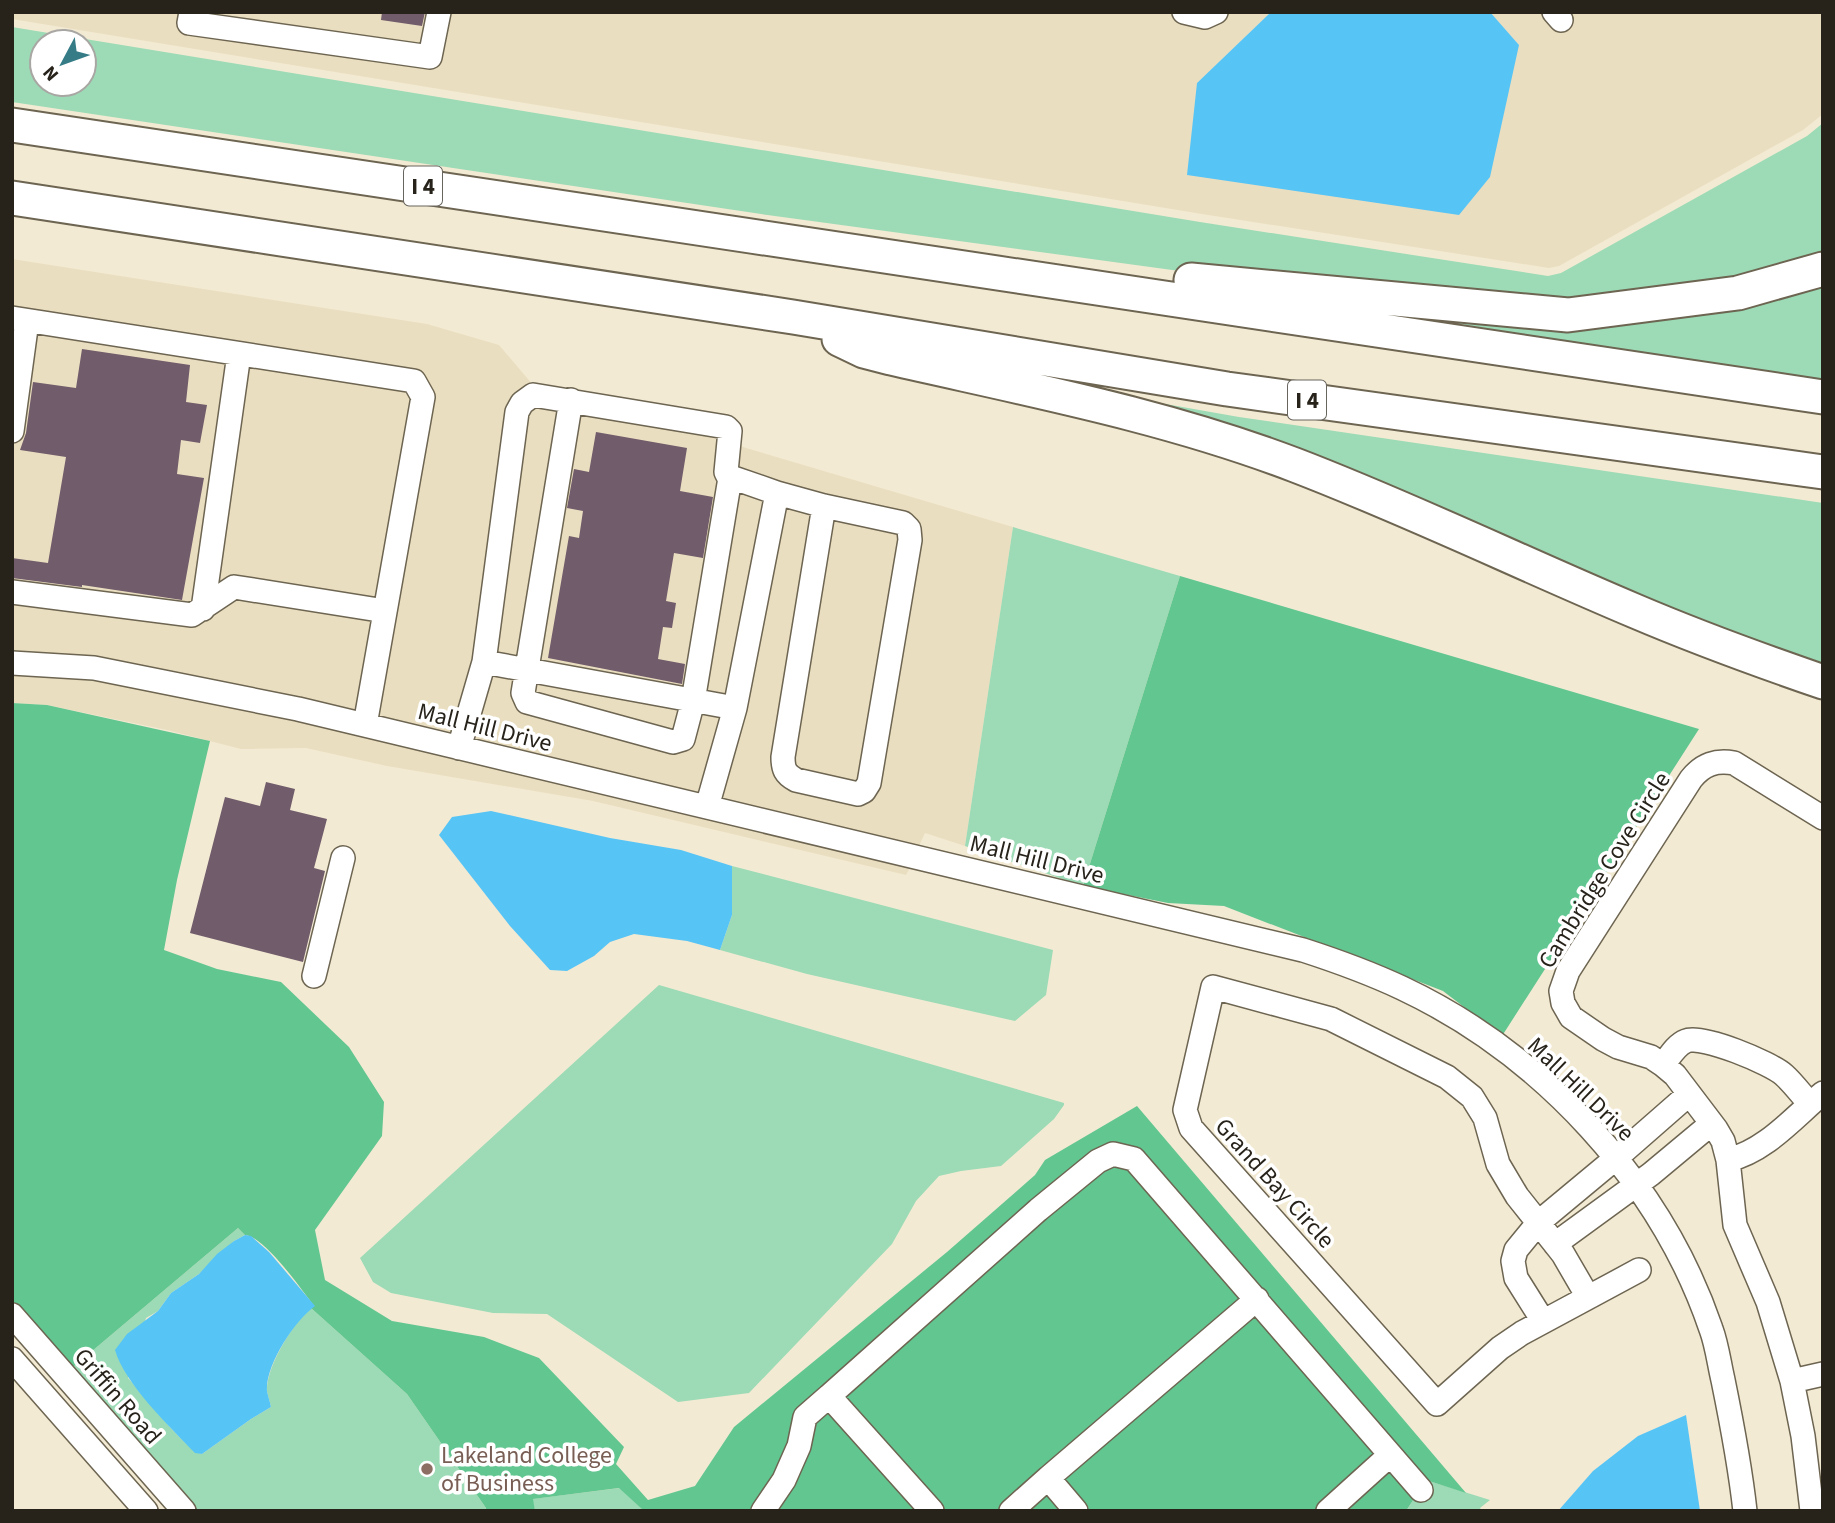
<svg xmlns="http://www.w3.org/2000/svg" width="1835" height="1523" font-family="'Source Sans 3',sans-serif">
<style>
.built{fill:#eadec0}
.green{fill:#9cdbb6;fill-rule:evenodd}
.forest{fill:#62c691}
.water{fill:#57c4f6}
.building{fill:#705c6a}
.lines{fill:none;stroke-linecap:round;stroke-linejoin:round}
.minor-casing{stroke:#6d6551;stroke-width:26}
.highway-casing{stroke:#6d6551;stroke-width:37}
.minor{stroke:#fff;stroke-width:23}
.highway{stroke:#fff;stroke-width:33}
.education-dot{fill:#8d6e63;stroke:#fff;stroke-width:2.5}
.labels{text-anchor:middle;stroke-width:7;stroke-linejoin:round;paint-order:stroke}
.shield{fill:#fff;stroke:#68655f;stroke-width:2}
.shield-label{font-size:23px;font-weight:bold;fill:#27231b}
.street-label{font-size:24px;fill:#27231b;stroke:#fff}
.education-label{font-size:24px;fill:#785e54;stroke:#fff;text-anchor:start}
</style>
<rect width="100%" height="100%" fill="#f3ead3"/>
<path class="built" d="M12,12H1271L1197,83L1519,45L1490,12H1823V114L1803,130L1559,266L1549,268L1202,214L12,19Z
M12,259L427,324L499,345L533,385L1013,527L965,846L925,833L918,848L12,654Z
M12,672L92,677L295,718L911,866L906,875L593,801L387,766L306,748L241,749L167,730L47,705L12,703Z"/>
<path class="green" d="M12,27L1200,222L1548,276L1561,273L1807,136L1823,123V261L1797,268L1590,302L1231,278L761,214L12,102ZM42,42H84V84H42Z
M1823,282V381L1459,324L1458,320Z
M1154,402L1239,417L1823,503V672L1147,403Z
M1013,527L1180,576L1083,886L965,846Z
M732,866L1053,950L1046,995L1015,1021L807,974L720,950L732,915Z
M659,985L1064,1103V1105L1054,1119L1001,1166L961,1171L939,1176L916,1201L892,1244L749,1393L678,1402L547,1314L493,1313L391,1293L373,1282L360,1258Z
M238,1228L245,1235L234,1241L199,1274L171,1293L158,1311L146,1318L128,1378C142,1393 186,1451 202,1454L251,1419L271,1407C270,1402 268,1396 267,1391C266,1367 293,1323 311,1308L407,1394L486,1508L485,1511H197L72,1368Z
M1426,1480L1490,1500L1480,1508L1482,1511H1406Z
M620,1488L644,1511H535L532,1499Z"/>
<path class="forest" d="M1180,576L1699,729L1502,1036L1443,991L1224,906L1168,903L1083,886Z
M12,703L47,705L210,741L177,880L164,950L217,969L281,982L349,1047L384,1102L382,1136L315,1230L325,1280L392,1321L484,1337L539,1358L624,1447L616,1464L648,1500L695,1486L734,1427L947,1252L1035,1175L1045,1160L1137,1106L1466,1493L1426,1480L1406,1511H1341L1403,1456L1116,1145L790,1444L776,1476L753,1511H644L619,1488L533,1499L535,1511H485L486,1508L407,1394L311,1308L314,1306C302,1290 264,1236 245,1235L238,1228L72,1368L12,1300Z
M1113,1163L1128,1167L1243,1299L997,1511H945L841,1396L1044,1216Z
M1254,1312L1377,1455L1315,1511H1089L1061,1478Z
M827,1409L919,1511H773L813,1421Z
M1047,1491L1063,1511H1024Z"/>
<path class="water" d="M1271,12H1490L1519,45L1490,177L1459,215L1187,175L1197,83Z
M491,811L610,838L681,850L732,866V915L720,950L687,941L634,934L610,942L594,956L567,971L550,970L510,926L439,835L452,817Z
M245,1235L251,1236L269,1252L315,1306C295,1320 265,1366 267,1391C268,1396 270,1402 271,1407L251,1419L202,1454L195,1453C170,1427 124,1383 115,1350L127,1334L158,1311L171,1293L199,1274L217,1254L234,1241Z
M1686,1415L1700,1511H1558L1593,1471L1638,1436Z"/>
<path class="building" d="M382,12H425L422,26L381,20Z
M82,349L190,365L186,402L207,405L200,443L181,440L177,474L204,478L182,600L82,585V587L12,578V558L48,563L66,457L20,450L26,433L33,382L76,388Z
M596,432L687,448L680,491L713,497L703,558L674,553L666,601L676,603L672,628L663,627L658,659L685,664L682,684L548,658L569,536L579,538L583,511L567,508L574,469L589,472Z
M266,782L295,789L290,810L327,819L314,868L325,871L303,962L190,933L225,797L260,806Z"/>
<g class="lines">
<g class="minor-casing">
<path id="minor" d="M191,12L189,23L430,57L439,12
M1184,12L1205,17L1216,12
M1554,12L1561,20
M12,318L414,381L423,397L365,725
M571,400L523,693L527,702L673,742L683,739L693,701L730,478
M12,431L27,321
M777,493L824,506L903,523L909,529L910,540L869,783L864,791L858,794L796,780C785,774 783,769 783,757L824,506
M12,592L192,615L234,587L385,611
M203,609L239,354
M484,662L735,708L707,807
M12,663L94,668L298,709L1303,950C1337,961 1370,973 1402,988C1542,1054 1661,1182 1711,1329C1717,1345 1719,1363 1723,1380C1732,1424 1740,1466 1745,1511
M459,748L484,662L517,412L522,403L533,395L726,427L730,431L726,472L728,476L777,493L735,708
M314,976L343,858
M1663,1065C1670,1056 1676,1045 1686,1041C1701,1034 1771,1063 1784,1075C1793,1083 1801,1094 1810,1104
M1728,1160C1766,1151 1794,1117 1823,1093
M1555,1244L1651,1174L1711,1124
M1588,1297L1563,1254L1517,1196L1498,1164L1485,1118L1472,1097L1447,1077L1331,1019L1213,987L1185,1110L1191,1128L1437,1404L1500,1348L1522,1333L1639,1270
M12,1315L184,1511
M1543,1321L1516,1278L1513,1261L1516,1250L1539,1222L1616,1158L1688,1095
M12,1359L146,1511
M1792,1381L1823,1374
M1048,1478L1257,1299
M763,1511L784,1480L799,1446L805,1417L829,1396
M932,1511L829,1396L1038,1210L1098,1161L1113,1154L1134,1159L1421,1490
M1011,1511L1048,1478L1076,1511
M1328,1511L1390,1455
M1812,1511L1803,1436L1792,1381L1768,1302L1735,1225L1728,1160L1723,1141L1716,1129L1675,1075L1663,1065L1651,1057L1618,1047L1603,1039L1571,1017L1563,1003L1561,991L1568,971L1691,779C1703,764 1716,760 1734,763L1823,818"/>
</g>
<g class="highway-casing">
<path id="highway" d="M12,125L1823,397
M12,198L793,317L1227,389L1823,472
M1191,280L1568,315L1738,293L1823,269
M839,339L864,351L891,358C1026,389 1164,415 1295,465C1410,509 1521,563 1635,611C1696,637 1759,660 1823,682"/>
</g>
<use href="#minor" class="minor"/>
<use href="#highway" class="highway"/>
</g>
<circle class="education-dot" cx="427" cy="1469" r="7"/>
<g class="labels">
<g class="shield">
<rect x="404" y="166.5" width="38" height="39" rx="5"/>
<rect x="1288" y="380.5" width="38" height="39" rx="5"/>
</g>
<g class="shield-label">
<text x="423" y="194">I 4</text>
<text x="1307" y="408">I 4</text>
</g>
<g class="street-label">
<text transform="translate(485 727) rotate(14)" y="8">Mall Hill Drive</text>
<text transform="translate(1037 859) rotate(14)" y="8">Mall Hill Drive</text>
<text transform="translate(1604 870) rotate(-58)" y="8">Cambridge Cove Circle</text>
<text transform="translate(1581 1089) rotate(44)" y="8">Mall Hill Drive</text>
<text transform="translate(1275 1183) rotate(48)" y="8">Grand Bay Circle</text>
<text transform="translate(118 1396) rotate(49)" y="8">Griffin Road</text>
</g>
<g class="education-label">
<text x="441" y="1463">Lakeland College<tspan x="441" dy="28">of Business</tspan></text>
</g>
</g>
<rect width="1835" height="1523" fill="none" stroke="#27231b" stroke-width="28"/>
<g transform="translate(63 63) rotate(229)"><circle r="33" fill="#ffffff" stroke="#a9a7a4" stroke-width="2"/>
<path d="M0-5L12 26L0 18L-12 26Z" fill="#357c87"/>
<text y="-10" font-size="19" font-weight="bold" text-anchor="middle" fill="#27231b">N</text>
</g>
</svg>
